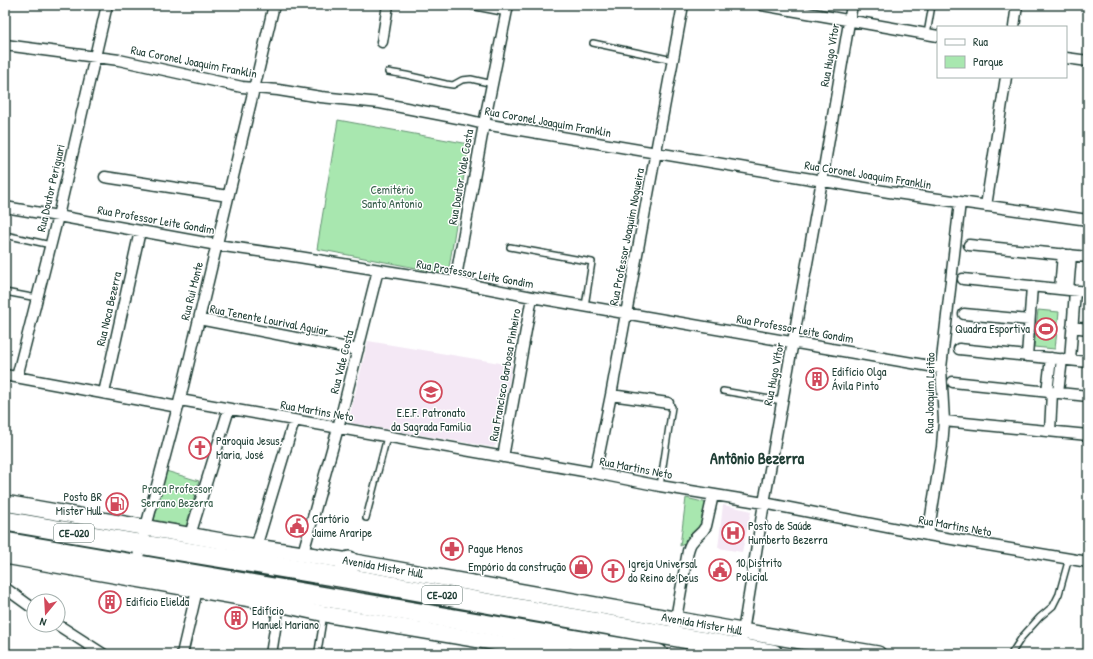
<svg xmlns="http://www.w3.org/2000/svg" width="1093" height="659" font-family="'Patrick Hand',sans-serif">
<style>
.built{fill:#f4e8f5}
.green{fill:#a8e7af;stroke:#649272}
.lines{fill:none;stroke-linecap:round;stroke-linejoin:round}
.lane-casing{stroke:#1f3d34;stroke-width:8}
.street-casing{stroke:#1f3d34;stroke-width:13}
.secondary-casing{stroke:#1f3d34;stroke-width:18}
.highway-casing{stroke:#1f3d34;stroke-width:22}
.lane{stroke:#fff;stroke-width:5}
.street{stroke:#fff;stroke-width:10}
.secondary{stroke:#fff;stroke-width:15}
.highway{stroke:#fff;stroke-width:19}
.labels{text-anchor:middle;stroke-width:3;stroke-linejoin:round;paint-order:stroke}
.shield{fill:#fff;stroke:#627771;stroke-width:1}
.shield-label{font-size:11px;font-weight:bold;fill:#1f3d34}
.street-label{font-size:12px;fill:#1f3d34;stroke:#fff}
.park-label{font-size:12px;fill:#3a5f4d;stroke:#fff}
.poi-label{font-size:12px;fill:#1f3d34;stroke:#fff;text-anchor:start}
.district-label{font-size:16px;font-weight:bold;fill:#1f3d34;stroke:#fff}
</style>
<rect width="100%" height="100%" fill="#fff"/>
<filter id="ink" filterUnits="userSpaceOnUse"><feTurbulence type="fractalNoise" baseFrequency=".025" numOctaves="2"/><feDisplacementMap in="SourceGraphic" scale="8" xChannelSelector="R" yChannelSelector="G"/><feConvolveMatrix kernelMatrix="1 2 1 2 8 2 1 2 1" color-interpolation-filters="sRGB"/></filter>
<g filter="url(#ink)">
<path class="built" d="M368,341L512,365L496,445L493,447L351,423L349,419Z
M723,505L748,510L751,512L742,552L718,548Z"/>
<path class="green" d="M338,120L469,144L448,274L317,249Z
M1038,310L1059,312L1055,349L1034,347Z
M166,471L199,481L186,526L154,520Z
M686,498L707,503L702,527L690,541L680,546Z"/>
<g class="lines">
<g class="lane-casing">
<path id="lane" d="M465,5L507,13
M927,34L932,5
M593,43L673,60
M388,72L406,75L446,84L453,85L462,80L471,79L493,84
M5,235L51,245
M510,247L592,262L585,306
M5,292L37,298
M723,391L782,401
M660,486L672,407L668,403
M366,518L387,437
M318,651L324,614
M1011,654L1022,637L1040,617L1053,606L1059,594L1069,558"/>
</g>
<g class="street-casing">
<path id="street" d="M762,5L938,36
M1014,27L1017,5
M382,42L388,5
M5,45L119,60L242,87L278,90L321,97L380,103L463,119L484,124L889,192L1088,220
M1066,58L1088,61
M105,177L228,196
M986,206L1006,77
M5,207L58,216L217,245L299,257L455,282L532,297L941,368
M969,245L1088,257
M963,279L1088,292
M455,282L484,124L508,5
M1060,289L1063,254
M1068,290L1071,255
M964,314L1029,320
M199,319L358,350
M1072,327L1088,329
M959,349L1088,362
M1027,356L1032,286
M1070,360L1075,291
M5,375L178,407
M17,377L58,216L107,5
M953,382L1088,396
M1047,392L1051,358
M104,393L140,231
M1058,393L1062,359
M611,395L668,403
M180,400L595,473L660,486L764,503L928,535L1088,562
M944,421L1088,435
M1050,431L1052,392
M503,457L532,297
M595,473L611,395L683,5
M190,535L229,409
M928,535L942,447L944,421L941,368L960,202
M256,547L294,421
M303,553L338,428L378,270
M135,568L178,407L274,5
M5,588L34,609
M675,624L688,551C689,548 690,544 692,542C697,535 702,534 706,526L713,495
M58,625L103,654
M742,638L764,503L822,180L852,5
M182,654L197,590
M271,654L279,604"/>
</g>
<g class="secondary-casing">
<path id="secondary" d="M5,503L256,547L349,561L730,629L878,654
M5,556L279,604L330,615L564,654"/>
</g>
<g class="highway-casing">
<path id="highway" d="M5,521L168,549L346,578L773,654
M5,542L658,654
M346,578L349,561"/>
</g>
<use href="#lane" class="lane"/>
<use href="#street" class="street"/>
<use href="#secondary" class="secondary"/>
<use href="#highway" class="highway"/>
</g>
</g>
<defs>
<g id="stadium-ring" transform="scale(1.15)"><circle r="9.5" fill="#fff" stroke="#d1495b" stroke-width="1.5"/><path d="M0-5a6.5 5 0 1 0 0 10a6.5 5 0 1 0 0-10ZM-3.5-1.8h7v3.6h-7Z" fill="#d1495b"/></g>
<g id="building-ring" transform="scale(1.15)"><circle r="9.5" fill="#fff" stroke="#d1495b" stroke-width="1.5"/><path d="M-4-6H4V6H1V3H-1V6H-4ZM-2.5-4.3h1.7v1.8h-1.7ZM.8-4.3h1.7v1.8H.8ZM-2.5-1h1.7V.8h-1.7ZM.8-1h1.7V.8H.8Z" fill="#d1495b"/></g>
<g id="school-ring" transform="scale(1.15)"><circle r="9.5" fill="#fff" stroke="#d1495b" stroke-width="1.5"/><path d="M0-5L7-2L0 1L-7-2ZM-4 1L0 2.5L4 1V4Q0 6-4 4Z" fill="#d1495b"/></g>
<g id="church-ring" transform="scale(1.15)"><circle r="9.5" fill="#fff" stroke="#d1495b" stroke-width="1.5"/><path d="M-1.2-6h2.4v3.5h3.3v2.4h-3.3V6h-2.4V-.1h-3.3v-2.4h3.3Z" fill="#d1495b"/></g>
<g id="fuel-ring" transform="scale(1.15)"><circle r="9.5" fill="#fff" stroke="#d1495b" stroke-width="1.5"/><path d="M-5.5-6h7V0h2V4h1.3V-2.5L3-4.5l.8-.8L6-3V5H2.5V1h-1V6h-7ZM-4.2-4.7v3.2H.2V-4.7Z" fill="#d1495b"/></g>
<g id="civic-ring" transform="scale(1.15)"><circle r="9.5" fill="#fff" stroke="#d1495b" stroke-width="1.5"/><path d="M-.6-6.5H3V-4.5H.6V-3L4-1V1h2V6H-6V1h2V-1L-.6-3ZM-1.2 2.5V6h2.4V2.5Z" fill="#d1495b"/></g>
<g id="hospital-ring" transform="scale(1.15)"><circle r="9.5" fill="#fff" stroke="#d1495b" stroke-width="1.5"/><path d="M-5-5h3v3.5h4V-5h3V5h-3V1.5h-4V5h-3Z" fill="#d1495b"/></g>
<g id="pharmacy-ring" transform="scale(1.15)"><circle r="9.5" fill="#fff" stroke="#d1495b" stroke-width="1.5"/><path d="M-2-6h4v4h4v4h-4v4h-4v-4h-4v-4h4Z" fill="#d1495b"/></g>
<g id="shop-ring" transform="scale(1.15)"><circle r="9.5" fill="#fff" stroke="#d1495b" stroke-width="1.5"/><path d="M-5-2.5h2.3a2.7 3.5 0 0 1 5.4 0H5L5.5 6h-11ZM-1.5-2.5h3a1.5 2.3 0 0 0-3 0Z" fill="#d1495b"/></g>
</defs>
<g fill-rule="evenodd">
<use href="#stadium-ring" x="1046" y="329"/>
<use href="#building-ring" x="817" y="379"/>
<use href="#school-ring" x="431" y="392"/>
<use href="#church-ring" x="200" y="448"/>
<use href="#fuel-ring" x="117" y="504"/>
<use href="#civic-ring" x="297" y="526"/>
<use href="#hospital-ring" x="733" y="533"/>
<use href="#pharmacy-ring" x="452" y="549"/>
<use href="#shop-ring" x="581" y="567"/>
<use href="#civic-ring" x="720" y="570"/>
<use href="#church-ring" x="613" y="571"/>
<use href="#building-ring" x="110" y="602"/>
<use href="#building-ring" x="236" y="618"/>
</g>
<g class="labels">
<g class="shield">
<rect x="54" y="524" width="40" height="18" rx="3"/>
<rect x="422" y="586" width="40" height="18" rx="3"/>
</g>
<g class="shield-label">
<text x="74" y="537">CE-020</text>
<text x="442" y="599">CE-020</text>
</g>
<g class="street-label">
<text transform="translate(830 55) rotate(-80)" y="4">Rua Hugo Vítor</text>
<text transform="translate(194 62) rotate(11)" y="4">Rua Coronel Joaquim Franklin</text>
<text transform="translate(548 122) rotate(10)" y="4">Rua Coronel Joaquim Franklin</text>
<text transform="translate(868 175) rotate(9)" y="4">Rua Coronel Joaquim Franklin</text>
<text transform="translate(461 177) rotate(-80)" y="4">Rua Doutor Vale Costa</text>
<text transform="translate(51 188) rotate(-77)" y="4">Rua Doutor Periguari</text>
<text transform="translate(156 220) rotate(10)" y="4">Rua Professor Leite Gondim</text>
<text transform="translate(627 237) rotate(-79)" y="4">Rua Professor Joaquim Nogueira</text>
<text transform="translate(475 274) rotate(10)" y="4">Rua Professor Leite Gondim</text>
<text transform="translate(192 291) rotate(-76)" y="4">Rua Rui Monte</text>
<text transform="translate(109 309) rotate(-77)" y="4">Rua Noca Bezerra</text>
<text transform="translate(269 320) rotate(11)" y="4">Rua Tenente Lourival Aguiar</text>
<text transform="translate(795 329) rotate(10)" y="4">Rua Professor Leite Gondim</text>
<text transform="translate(342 362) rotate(-76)" y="4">Rua Vale Costa</text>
<text transform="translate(774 374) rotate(-79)" y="4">Rua Hugo Vítor</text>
<text transform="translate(505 375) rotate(-80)" y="4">Rua Francisco Barbosa Pinheiro</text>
<text transform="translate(930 393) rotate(-89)" y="4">Rua Joaquim Leitão</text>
<text transform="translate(317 411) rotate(10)" y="4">Rua Martins Neto</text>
<text transform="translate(636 468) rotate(11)" y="4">Rua Martins Neto</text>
<text transform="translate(955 526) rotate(10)" y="4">Rua Martins Neto</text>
<text transform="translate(383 567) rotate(10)" y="4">Avenida Mister Hull</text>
<text transform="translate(702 624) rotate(10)" y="4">Avenida Mister Hull</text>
</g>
<g class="park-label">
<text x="392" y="194">Cemitério<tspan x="392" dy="14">Santo Antonio</tspan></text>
<text x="177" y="493">Praça Professor<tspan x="177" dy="14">Serrano Bezerra</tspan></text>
</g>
<g class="poi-label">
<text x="1030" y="333" text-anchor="end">Quadra Esportiva</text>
<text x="832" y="376">Edifício Olga<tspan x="832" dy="14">Ávila Pinto</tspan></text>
<text x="431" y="417" text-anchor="middle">E.E.F. Patronato<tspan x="431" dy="14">da Sagrada Familia</tspan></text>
<text x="216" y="445">Paroquia Jesus,<tspan x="216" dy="14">Maria, José</tspan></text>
<text x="102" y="501" text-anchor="end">Posto BR<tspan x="102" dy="14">Mister Hull</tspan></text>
<text x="312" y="523">Cartório<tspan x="312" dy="14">Jaime Araripe</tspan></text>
<text x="748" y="530">Posto de Saúde<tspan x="748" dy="14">Humberto Bezerra</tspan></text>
<text x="468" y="553">Pague Menos</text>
<text x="736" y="567">10 Distrito<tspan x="736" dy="14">Policial</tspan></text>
<text x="628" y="568">Igreja Universal<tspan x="628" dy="14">do Reino de Deus</tspan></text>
<text x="566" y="571" text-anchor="end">Empório da construção</text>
<text x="126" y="606">Edifício Elielda</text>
<text x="252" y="615">Edifício<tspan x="252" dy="14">Manuel Mariano</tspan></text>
</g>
<g class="district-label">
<text x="757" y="464">Antônio Bezerra</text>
</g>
</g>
<rect width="1093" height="659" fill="none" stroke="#fff" stroke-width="20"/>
<rect x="10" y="10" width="1073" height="639" fill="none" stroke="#1f3d34" stroke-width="1.5" filter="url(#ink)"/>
<rect x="937" y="26" width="130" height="52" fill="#ffffff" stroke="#a5b1ae"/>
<rect x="945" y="39" width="20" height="6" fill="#ffffff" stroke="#a5b1ae"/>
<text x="973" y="46" font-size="12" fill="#1f3d34">Rua</text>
<rect x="945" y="56" width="20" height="12" fill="#a8e7af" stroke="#a5b1ae"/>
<text x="973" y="66" font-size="12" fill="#1f3d34">Parque</text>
<g transform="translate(46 613) rotate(198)"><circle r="19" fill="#ffffff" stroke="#a5b1ae"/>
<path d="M0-3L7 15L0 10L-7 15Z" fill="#d1495b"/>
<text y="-6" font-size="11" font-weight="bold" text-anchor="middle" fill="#1f3d34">N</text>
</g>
</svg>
